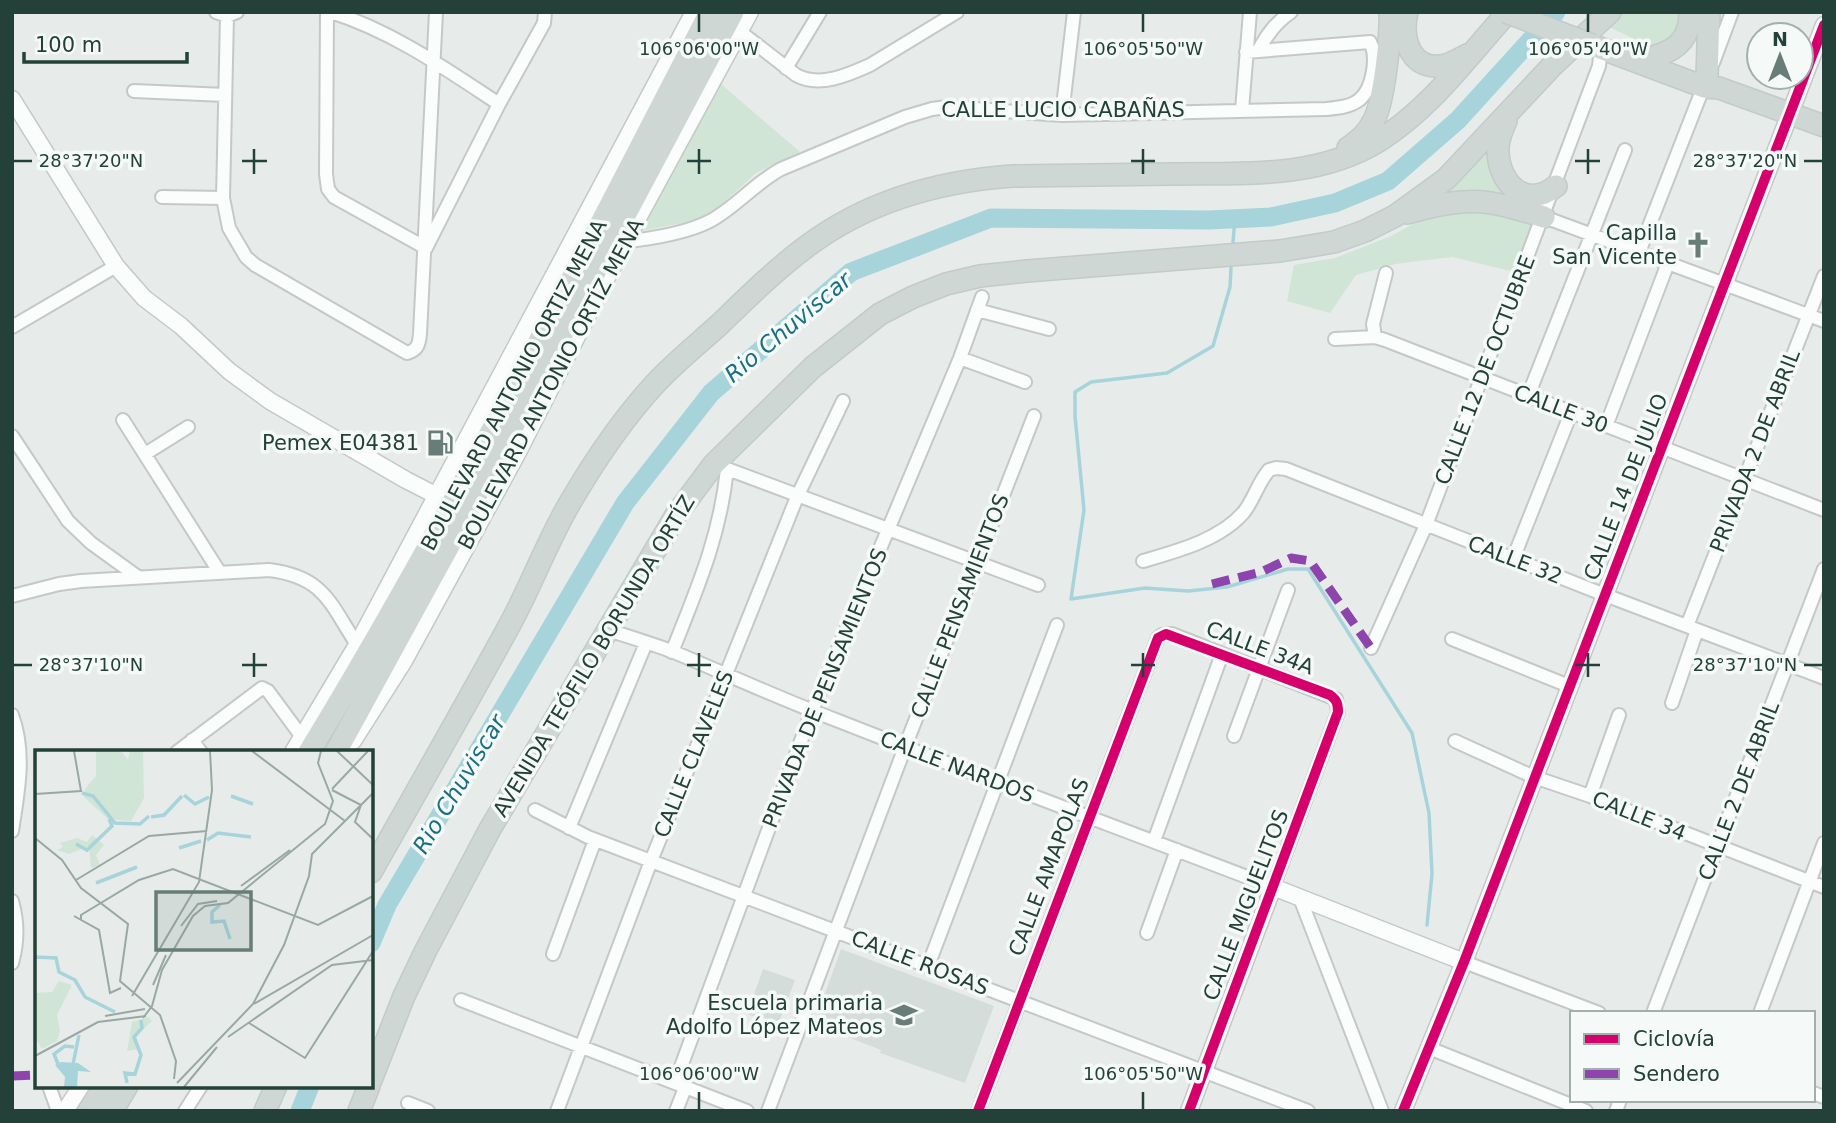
<svg xmlns="http://www.w3.org/2000/svg" width="1836" height="1123" font-family="'DejaVu Sans',sans-serif">
<style>
.built{fill:#d5ddda}
.green{fill:#d0e5d6}
.lines{fill:none;stroke-linecap:round;stroke-linejoin:round}
.stream{stroke:#a7d4db;stroke-width:3.5}
.river{stroke:#a7d4db;stroke-width:19}
.minor-casing{stroke:#c4c9c7;stroke-width:16}
.tertiary-casing{stroke:#c4c9c7;stroke-width:19}
.primary-casing{stroke:#c2cbc9;stroke-width:24}
.minor{stroke:#fbfcfc;stroke-width:12}
.tertiary{stroke:#fbfcfc;stroke-width:16}
.primary{stroke:#cfd7d5;stroke-width:21}
.primary-bridge-casing{stroke:#c2cbc9;stroke-width:24;stroke-linecap:butt}
.primary-bridge{stroke:#cfd7d5;stroke-width:21}
.quiet{stroke:#8e44ad;stroke-width:9;stroke-dasharray:18 9;stroke-linecap:butt}
.cycleway-casing{stroke:#f5faf8;stroke-width:15}
.cycleway{stroke:#d6006c;stroke-width:10}
.ticks{fill:none;stroke:#234139;stroke-width:2.5}
.labels{text-anchor:middle;stroke-width:7;stroke-linejoin:round;paint-order:stroke}
.street-label{font-size:21px;fill:#234139;stroke:#f5faf8}
.poi-label{font-size:21px;fill:#234139;stroke:#f5faf8;text-anchor:end}
.water-label{font-size:23px;font-style:italic;fill:#1a6f80;stroke:#f5faf8}
.inset-river{fill:none;stroke:#a7d4db;stroke-width:3.5}
.inset-road{fill:none;stroke:#99a8a3;stroke-width:2}
.view{fill:#687d77;fill-opacity:0.15;stroke:#687d77;stroke-width:3.5}
.inset-edge{fill:none;stroke:#234139;stroke-width:3.5}
.ticks-label{font-size:18px;text-anchor:middle;fill:#234139;stroke:#f5faf8;stroke-width:7;stroke-linejoin:round;paint-order:stroke}
</style>
<rect width="100%" height="100%" fill="#e7ecea"/>
<path class="built" d="M841,949L994,1006L965,1083L880,1053L881,1050L814,1024Z
M763,969L795,980L778,1025L747,1014Z"/>
<path class="green" d="M1616,12H1683V26L1659,47L1648,46L1603,24Z
M721,84L800,152L756,173L707,218L641,231Z
M1496,139L1492,152L1541,206L1434,196L1475,164Z
M1465,209L1503,214L1533,223L1515,272L1452,257L1395,264L1356,275L1330,313L1287,301L1294,265L1335,258L1391,236L1429,215Z"/>
<g class="lines">
<path class="stream" d="M1233,242L1235,218
M1231,268L1230,287L1213,346L1167,373L1091,382L1075,392V416L1084,510L1071,599L1145,588L1188,591L1227,587L1288,569H1308L1412,733L1429,813L1432,874L1427,925"/>
<path class="river" d="M371,943L387,905L625,503L711,393L851,272L991,218L1209,220L1271,217L1335,203L1388,181L1458,120L1556,12
M300,1111L310,1086"/>
<g class="minor-casing">
<path id="minor" d="M216,12L227,16L237,12
M327,12L326,174L328,189L334,197L426,248L499,104L544,23L545,12
M331,12C392,31 446,69 499,104
M227,16L223,198L229,228L246,257L255,265L407,353C418,350 419,344 420,334L436,12
M734,27L796,75C819,88 848,75 870,65L957,12
M1258,51C1267,35 1275,23 1291,12
M1713,63L1732,12
M786,68L820,12
M134,91L225,95
M1242,110L1250,12
M1062,115L1074,12
M162,197L223,198
M1544,217L1824,321
M621,242C650,239 685,234 710,221C736,207 755,183 781,169L905,117L932,109L947,107L1062,115L1326,109C1337,108 1350,107 1359,100C1373,89 1378,57 1370,42L1246,52
M1639,252L1705,83
M977,310L1049,329
M12,327L116,266
M1375,337L1373,324L1386,273
M1335,339L1375,337L1385,340L1824,510
M960,358L1025,382
M1528,396L1625,150
M123,420L220,573
M1606,426L1668,263
M12,436L68,521L91,543L138,577
M145,454L188,427
M714,464L1038,585
M1513,559L1571,413
M1143,561C1177,551 1220,540 1244,512C1254,499 1258,483 1269,470L1276,468L1286,469L1605,595L1824,678
M12,596L59,584L81,581L269,570C327,577 331,607 360,649
M1687,626L1824,276
M608,630C630,637 653,644 674,652C728,675 781,699 836,720C981,777 1127,831 1273,887L1338,712L1336,699L1172,634L1162,635L1158,638L978,1111
M1452,639L1569,686
M1371,648L1426,525L1599,66L1601,48
M672,652C697,589 720,537 727,469
M1672,703L1697,630
M12,715C26,753 18,792 12,831
M1234,736L1288,590
M192,740L201,752
M1455,741L1534,777L1590,796L1824,887
M177,752L262,688L268,691L302,737
M1590,796L1619,715
M535,810L588,837L1308,1111
M569,828L646,643
M1154,841L1222,654
M1300,898L1382,1111
M12,901C18,922 18,942 12,963
M1147,933L1177,850
M553,954L595,840
M1464,962L1599,1013
M928,966L1057,625
M461,1000L747,1111
M1653,1013L1824,569
M1760,1013L1824,843
M1429,1048L1586,1111
M675,1083L812,711L960,358L982,297
M49,1086L58,1111
M1813,1093L1824,1097
M408,1103L428,1111
M185,1111L201,1086
M557,1111L651,861L797,497L843,401
M676,1111L685,1088
M768,1111L905,747L1034,416
M1616,1111L1620,1100"/>
</g>
<g class="tertiary-casing">
<path id="tertiary" d="M12,99L116,266L144,298L181,326L229,371L270,401L406,480L445,500
M353,741L404,661L517,454L625,242L750,12
M293,752L357,645L694,12
M65,1111L81,1086
M1189,1111L1273,887L1464,962
M1403,1111L1464,962L1824,25"/>
</g>
<g class="primary-casing">
<path id="primary" d="M1407,12C1400,40 1412,73 1446,65C1453,63 1461,58 1467,55
M1592,45L1704,87L1719,88L1824,126
M1656,56C1679,49 1690,37 1690,12
M1707,78L1709,12
M1506,121C1502,130 1498,139 1498,148C1497,182 1525,211 1556,186
M1348,148C1359,140 1368,133 1374,120C1384,101 1391,35 1390,12
M1407,213C1467,196 1485,198 1544,217
M309,752C455,512 581,261 710,12
M336,752L468,511L733,12
M371,872C417,791 463,710 508,628C532,585 548,538 574,496C597,457 623,419 654,385C674,363 698,344 720,324C748,297 775,270 806,247C867,201 939,181 1013,176C1066,175 1119,175 1173,174C1243,173 1318,179 1380,140C1431,108 1468,56 1508,12
M371,1080L404,996L426,950L490,829L676,515L714,464L813,367L880,314L913,297L946,284L980,276L1027,271L1280,251L1334,242L1365,231L1395,216L1446,179L1552,66L1610,12
M89,1111L104,1086
M112,1111L127,1086
M265,1111L276,1086
M359,1111L369,1086"/>
</g>
<use href="#minor" class="minor"/>
<use href="#tertiary" class="tertiary"/>
<use href="#primary" class="primary"/>
<g class="primary-bridge-casing">
<path id="primary-bridge" d="M1506,12L1592,45"/>
</g>
<use href="#primary-bridge" class="primary-bridge"/>
<path class="quiet" d="M1212,584L1261,572L1291,558L1310,561L1371,648
M12,1076L37,1075"/>
<g class="cycleway-casing">
<path id="cycleway" d="M978,1111L1158,638L1166,634L1330,695C1337,700 1338,704 1338,712L1189,1111
M1403,1111L1464,962L1824,25"/>
</g>
<use href="#cycleway" class="cycleway"/>
</g>
<path class="ticks" d="M699,14V32M1143,14V32M1588,14V32M254,149V174M699,149V174M1143,149V174M1588,149V174M14,161H32M242,161H267M687,161H711M1131,161H1155M1575,161H1600M1804,161H1822M254,653V677M699,653V677M1143,653V677M1588,653V677M14,665H32M242,665H267M687,665H711M1131,665H1155M1575,665H1600M1804,665H1822M699,1092V1109M1143,1092V1109"/>
<defs>
<g id="church-bare" transform="scale(2.1)"><path d="M-1.2-6h2.4v3.5h3.3v2.4h-3.3V6h-2.4V-.1h-3.3v-2.4h3.3Z" fill="#687d77" stroke="#f5faf8" stroke-width="2.5" paint-order="stroke"/></g>
<g id="fuel-bare" transform="scale(2.1)"><path d="M-5.5-6h7V0h2V4h1.3V-2.5L3-4.5l.8-.8L6-3V5H2.5V1h-1V6h-7ZM-4.2-4.7v3.2H.2V-4.7Z" fill="#687d77" stroke="#f5faf8" stroke-width="2.5" paint-order="stroke"/></g>
<g id="school-bare" transform="scale(2.1)"><path d="M0-5L7-2L0 1L-7-2ZM-4 1L0 2.5L4 1V4Q0 6-4 4Z" fill="#687d77" stroke="#f5faf8" stroke-width="2.5" paint-order="stroke"/></g>
</defs>
<g fill-rule="evenodd">
<use href="#church-bare" x="1698" y="245"/>
<use href="#fuel-bare" x="440" y="443"/>
<use href="#school-bare" x="904" y="1015"/>
</g>
<g class="labels">
<g class="street-label">
<text x="1063" y="117">CALLE LUCIO CABAÑAS</text>
<text transform="translate(1485 370) rotate(-69)" y="7">CALLE 12 DE OCTUBRE</text>
<text transform="translate(551 384) rotate(-62)" y="7">BOULEVARD ANTONIO ORTÍZ MENA</text>
<text transform="translate(514 385) rotate(-62)" y="7">BOULEVARD ANTONIO ORTIZ MENA</text>
<text transform="translate(1561 409) rotate(21)" y="7">CALLE 30</text>
<text transform="translate(1755 451) rotate(-69)" y="7">PRIVADA 2 DE ABRIL</text>
<text transform="translate(1626 487) rotate(-69)" y="7">CALLE 14 DE JULIO</text>
<text transform="translate(1515 560) rotate(21)" y="7">CALLE 32</text>
<text transform="translate(960 606) rotate(-69)" y="7">CALLE PENSAMIENTOS</text>
<text transform="translate(1260 648) rotate(21)" y="7">CALLE 34A</text>
<text transform="translate(594 656) rotate(-59)" y="7">AVENIDA TEÓFILO BORUNDA ORTÍZ</text>
<text transform="translate(825 688) rotate(-68)" y="7">PRIVADA DE PENSAMIENTOS</text>
<text transform="translate(694 754) rotate(-68)" y="7">CALLE CLAVELES</text>
<text transform="translate(957 767) rotate(21)" y="7">CALLE NARDOS</text>
<text transform="translate(1739 791) rotate(-69)" y="7">CALLE 2 DE ABRIL</text>
<text transform="translate(1639 816) rotate(22)" y="7">CALLE 34</text>
<text transform="translate(1049 867) rotate(-69)" y="7">CALLE AMAPOLAS</text>
<text transform="translate(1246 905) rotate(-69)" y="7">CALLE MIGUELITOS</text>
<text transform="translate(920 963) rotate(21)" y="7">CALLE ROSAS</text>
</g>
<g class="poi-label">
<text x="1677" y="240">Capilla<tspan x="1677" dy="24">San Vicente</tspan></text>
<text x="419" y="450">Pemex E04381</text>
<text x="883" y="1010">Escuela primaria<tspan x="883" dy="24">Adolfo López Mateos</tspan></text>
</g>
<g class="water-label">
<text transform="translate(788 327) rotate(-40)" y="8">Rio Chuviscar</text>
<text transform="translate(459 784) rotate(-59)" y="8">Rio Chuviscar</text>
</g>
</g>
<g transform="translate(35 750)">
<rect width="338" height="338" fill="#e7ecea"/>
<path d="M61,1H86L93,10L95,1H108L109,48L96,71L73,69L49,47L50,39L61,26ZM57,85L69,95L61,105L65,115L56,118L54,96L34,104L22,100L28,97L25,93L42,88L52,92ZM24,231L37,235L22,265L25,281L22,291L7,299L0,287V243L17,242ZM114,267L117,271L101,286L105,299L92,301L97,272Z" fill="#d0e5d6"/>
<path d="M26,312L43,313L56,322L43,321L42,337H29L30,327L20,315Z" fill="#a7d4db"/>
<path class="inset-river" d="M47,43L58,46L80,73L105,74L114,66M149,45L160,54L174,47M196,46L218,54M116,67L129,65L147,46M172,90L183,83L216,87M41,94L52,100L77,76L74,69M144,98L166,91M61,133L102,117M185,155L177,162V172L189,171L195,189M0,207L21,208L24,222L40,230L50,247L80,262M23,314L19,304L30,296L39,297M37,319L44,285M92,333L90,323L100,324L106,305L99,287L107,278L106,270"/>
<path class="inset-road" d="M217,1L310,71M302,1L338,35M297,39L333,1M297,40L326,55L320,72L338,89M0,44L46,41L39,1M0,88L27,110L46,138L93,174L85,231L125,265L141,311L139,329M41,130L114,86L172,81M206,136L255,100M39,166L64,180L75,243L86,238M46,169V165L104,130L138,119L283,175L338,146M146,176L163,154L182,151M118,235L131,205M97,246L164,132L177,40L175,1M219,254L338,185M70,266L110,259M108,268L117,256L127,220L158,166L170,156L193,153L290,74L298,51L283,13L286,1M214,273L270,308L338,201M193,287L297,215L338,210M0,306L63,272L111,266M142,333L218,254L249,195L274,126L277,104L338,43M149,337L182,297"/>
<path class="view" d="M121,142H216V200H121Z"/>
<rect width="338" height="338" class="inset-edge"/>
</g>
<g class="ticks-label">
<text x="699" y="55">106°06'00"W</text>
<text x="1143" y="55">106°05'50"W</text>
<text x="1588" y="55">106°05'40"W</text>
<text x="91" y="167">28°37'20"N</text>
<text x="1745" y="167">28°37'20"N</text>
<text x="91" y="671">28°37'10"N</text>
<text x="1745" y="671">28°37'10"N</text>
<text x="699" y="1080">106°06'00"W</text>
<text x="1143" y="1080">106°05'50"W</text>
</g>
<rect width="1836" height="1123" fill="none" stroke="#234139" stroke-width="28"/>
<rect x="1570" y="1011" width="245" height="91" fill="#f5faf8" stroke="#a1b0ac" stroke-width="2"/>
<rect x="1584" y="1034" width="35" height="10" fill="#d6006c" stroke="#a1b0ac" stroke-width="2"/>
<text x="1633" y="1046" font-size="21" fill="#234139">Ciclovía</text>
<rect x="1584" y="1069" width="35" height="10" fill="#8e44ad" stroke="#a1b0ac" stroke-width="2"/>
<text x="1633" y="1081" font-size="21" fill="#234139">Sendero</text>
<g transform="translate(1780 56)"><circle r="33" fill="#f5faf8" stroke="#a1b0ac" stroke-width="2"/>
<path d="M0-5L12 26L0 18L-12 26Z" fill="#687d77"/>
<text y="-10" font-size="19" font-weight="bold" text-anchor="middle" fill="#234139">N</text>
</g>
<path d="M24 52v10h163v-10" fill="none" stroke="#234139" stroke-width="3.5"/>
<text x="35" y="52" font-size="21" fill="#234139" stroke="#f5faf8" stroke-width="5" paint-order="stroke">100 m</text>
</svg>
